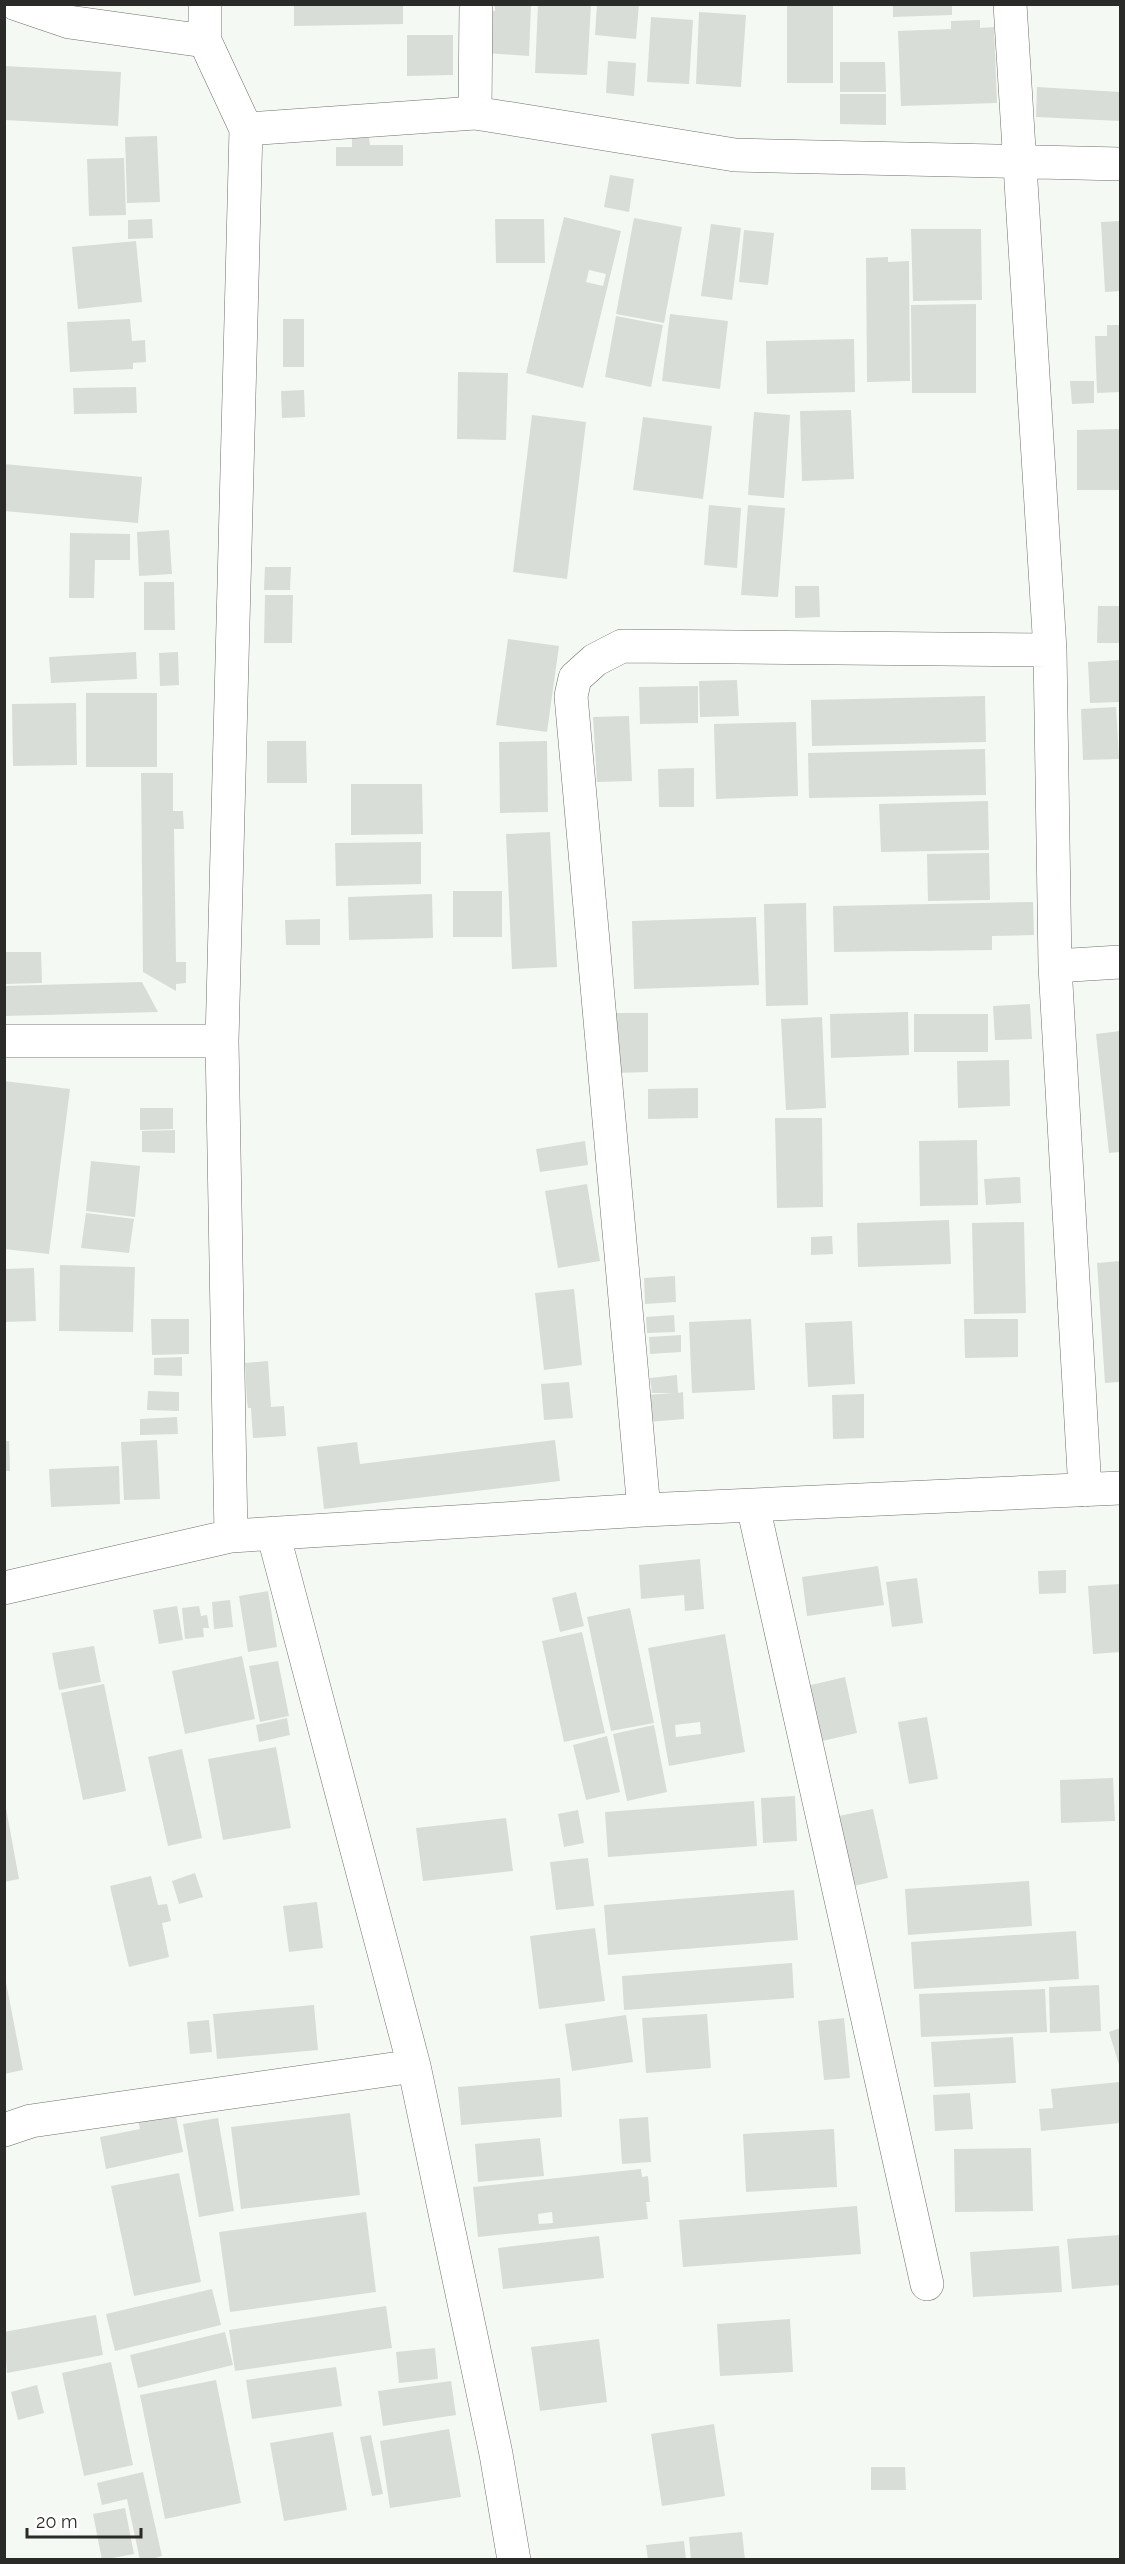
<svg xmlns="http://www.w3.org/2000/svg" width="1125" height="2564" font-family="Raleway,sans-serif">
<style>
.building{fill:#d9ddd7;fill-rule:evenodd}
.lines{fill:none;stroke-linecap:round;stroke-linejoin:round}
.minor-casing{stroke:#6e716c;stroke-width:34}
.minor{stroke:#fff;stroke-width:33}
</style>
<rect width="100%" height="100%" fill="#f5f9f3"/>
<path class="building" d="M294,4H403V24L294,26Z
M495,4H531L529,56L485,53L486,10L495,11Z
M538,4H591L587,75L535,73Z
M597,4H639L636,39L595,35Z
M787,4H833V83H787Z
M893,4H952V15L893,17Z
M699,12L746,15L741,87L696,84Z
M651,17L693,20L689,84L647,82Z
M980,20V28L994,27L997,103L901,106L898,31L951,29V21Z
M407,35H453V75L407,76Z
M608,61L636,63L634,96L606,93Z
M840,62H885L886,92H840Z
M4,66L121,72L118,126L4,120Z
M1037,87L1120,92V121L1036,117Z
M840,94H886V125L840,124Z
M157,136L160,202L127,203L125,137Z
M352,138H369L370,145H403V166H336V147H352Z
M124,158L126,215L89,216L87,159Z
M610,175L634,179L629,212L604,207Z
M564,217L621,231L583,388L526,373ZM589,270L606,274L603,286L586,282Z
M634,218L682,227L664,323L616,314Z
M152,219L153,238L128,239V220Z
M495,219H544L545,263H496Z
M1120,221V291L1105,292L1101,222Z
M711,224L741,228L732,300L701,296Z
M911,229H981L982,300L913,301Z
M744,230L774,233L768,285L739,282Z
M136,241L142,302L78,309L72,247Z
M888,257V262L909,261L910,381L867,382L866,258Z
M976,304V393H912L911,305Z
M670,314L728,321L720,389L662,381Z
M616,316L663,325L651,387L605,377Z
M130,319L132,341L145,340L146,362L133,363V369L70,372L67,322Z
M283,319H304V367H283Z
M1107,325H1120V392L1097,393L1095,336H1107Z
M854,339L855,392L767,394L766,341Z
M458,372L508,373L506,440L457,439Z
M1070,381H1094V403L1072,404Z
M136,387L137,413L74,414L73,388Z
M304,390L305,417L282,418L281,391Z
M851,410L854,479L802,481L800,411Z
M754,412L790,415L784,498L748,495Z
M532,415L586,422L567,579L513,572Z
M643,417L712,426L703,499L633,490Z
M1120,429V490H1077V430Z
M4,464L142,477L138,523L4,511Z
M709,505L741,508L737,568L704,565Z
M748,505L785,508L778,597L741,595Z
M169,530L172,574L139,576L137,532Z
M70,533L130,534V560H95L94,598H69Z
M265,567H291L290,590H264Z
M144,582H174L175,630H144Z
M795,586H819L820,617L795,618Z
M265,595H293L292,643H264Z
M1098,606H1120V643H1097Z
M508,639L559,646L547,732L496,725Z
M136,652L137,679L51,683L49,657Z
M178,652L179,685L160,686L159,653Z
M1120,660V702L1090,703L1088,662Z
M737,680L739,716L700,717L699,681Z
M698,686V723L640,724L639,687Z
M86,693H157V767H86Z
M985,696L986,742L812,746L811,700Z
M76,703L77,765L13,766L12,704Z
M1116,707L1119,759L1083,760L1081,709Z
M629,716L632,781L597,782L593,717Z
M796,722L798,796L716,799L714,724Z
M267,741H306L307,783H267Z
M547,741L548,812L500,813L499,742Z
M985,749L986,795L809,798L808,753Z
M694,768V807H659L658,769Z
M141,773H173V811H183L184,829H174L176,962H186V983L176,984V991L143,972Z
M351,784H422L423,834L351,835Z
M988,801L989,850L881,852L879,804Z
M550,832L557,967L512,969L506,834Z
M421,842V884L336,886L335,843Z
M989,853L990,900L928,901L927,854Z
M453,891H502V937H453Z
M432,894L433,938L349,940L348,897Z
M1033,902L1034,935L992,936V950L834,952L833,906Z
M806,903L808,1005L766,1006L764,904Z
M756,917L759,985L634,989L632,921Z
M320,919V945H286L285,920Z
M4,952H41L42,983L4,984Z
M142,982L158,1012L4,1016V986Z
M1030,1004L1032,1039L995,1040L993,1006Z
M908,1012L909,1055L831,1058L830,1014Z
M615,1013H648V1072L616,1073Z
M914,1014H988V1052H914Z
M822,1017L826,1108L786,1110L781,1019Z
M1120,1031V1152L1109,1153L1096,1034Z
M1009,1060L1010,1106L958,1108L957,1061Z
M4,1081L70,1089L49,1254L4,1249Z
M698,1088V1118L648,1119V1089Z
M140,1108H173V1129L140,1130Z
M775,1118H822L823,1207L777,1208Z
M175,1130V1153L142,1152V1131Z
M977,1140L978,1205L920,1206L919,1141Z
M585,1141L588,1165L540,1172L536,1149Z
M91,1161L140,1166L135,1217L86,1211Z
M1020,1177L1021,1203L986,1205L984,1179Z
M587,1184L600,1261L558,1268L545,1191Z
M86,1213L134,1219L129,1253L81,1248Z
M949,1220L951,1264L858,1267L857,1223Z
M1024,1222L1026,1313L974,1314L972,1223Z
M832,1236L833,1254L811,1255V1237Z
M1120,1261V1382L1105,1383L1097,1263Z
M60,1265L135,1267L133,1332L59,1331Z
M34,1268L36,1321L4,1322V1269Z
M675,1276L676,1302L645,1304L644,1278Z
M574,1289L582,1365L544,1370L535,1293Z
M674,1315L675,1332L647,1333L646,1317Z
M151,1319H189V1354L152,1355Z
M751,1319L755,1390L692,1393L689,1322Z
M964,1319H1018V1357L965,1358Z
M852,1321L855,1384L808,1387L805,1323Z
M681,1335V1352L650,1354L649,1337Z
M182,1357V1376L154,1375V1358Z
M268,1361L271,1407L284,1406L286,1436L253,1438L251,1408H248L247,1402L245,1363Z
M677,1375L678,1393L683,1392L684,1419L648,1422L646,1395L674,1393H652L650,1378Z
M569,1382L573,1418L544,1420L541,1384Z
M148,1391L179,1392V1411L147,1410Z
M864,1394V1438L833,1439L832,1395Z
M177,1417L178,1434L140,1435V1419Z
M157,1440L160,1499L124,1500L121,1442Z
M555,1440L560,1481L324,1509L317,1447L357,1442L360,1464Z
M4,1441H9L10,1471H4Z
M119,1466L120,1504L51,1507L49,1469Z
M700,1559L704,1609L685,1611L684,1595L641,1599L639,1565Z
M878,1566L884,1605L807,1616L802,1577Z
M1066,1570V1593L1039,1594L1038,1571Z
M917,1578L923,1623L892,1627L886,1582Z
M1120,1584V1652L1093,1654L1088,1586Z
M268,1591L277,1647L248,1652L239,1596Z
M576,1592L584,1626L560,1632L552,1598Z
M230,1600L233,1627L214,1629L212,1602Z
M177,1606L183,1640L159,1644L153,1610Z
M199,1606L201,1616L207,1615L209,1628H203L204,1637L185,1639L182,1608Z
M630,1608L654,1723L611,1731L587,1617Z
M582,1632L605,1733L564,1742L542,1641Z
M725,1634L745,1752L669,1766L648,1648ZM700,1722L701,1734L676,1737L675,1725Z
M94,1646L101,1682L59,1690L52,1653Z
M242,1656L255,1719L185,1734L172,1671Z
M278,1661L289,1716L260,1722L249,1666Z
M845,1677L857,1733L818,1742L807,1686Z
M104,1684L126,1791L83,1800L61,1693Z
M927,1717L938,1779L909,1784L898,1722Z
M287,1718L290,1735L259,1742L256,1725Z
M654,1725L667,1792L627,1801L613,1734Z
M607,1736L620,1792L586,1800L573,1745Z
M276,1747L291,1828L223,1840L208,1759Z
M182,1749L202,1838L168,1846L148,1757Z
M1113,1778L1115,1821L1061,1823L1060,1780Z
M795,1796L797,1841L763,1843L761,1798Z
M754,1801L757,1846L608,1857L605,1812Z
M6,1808L19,1879L4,1882V1809Z
M873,1809L888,1878L854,1886L839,1816Z
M578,1810L584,1843L564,1847L558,1814Z
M506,1818L513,1871L423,1881L416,1828Z
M588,1858L594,1906L556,1910L550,1862Z
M195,1873L203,1897L179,1904L172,1881Z
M151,1876L158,1905L167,1904L171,1921L162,1923L169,1957L129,1967L110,1886Z
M1029,1881L1032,1926L908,1935L905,1889Z
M794,1890L798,1940L608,1955L604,1905Z
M317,1902L323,1948L289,1952L283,1906Z
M595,1928L605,2001L539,2009L530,1936Z
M1076,1931L1079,1979L914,1989L911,1942Z
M792,1963L794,1998L624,2010L622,1976Z
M4,1972L23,2070L4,2074Z
M1099,1985L1101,2031L1050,2033L1049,1987Z
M1045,1989L1047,2032L921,2037L919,1994Z
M314,2005L318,2050L217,2059L213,2014Z
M707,2014L711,2068L646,2073L642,2018Z
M626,2015L633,2062L572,2071L565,2024Z
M844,2018L850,2078L824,2080L818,2021Z
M209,2020L212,2052L190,2054L187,2022Z
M1120,2028V2068L1109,2032Z
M1013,2037L1016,2083L934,2087L931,2042Z
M560,2078L562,2117L461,2125L458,2087Z
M1119,2082L1120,2123L1041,2131L1039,2109L1053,2108L1051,2089Z
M970,2093L973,2129L935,2131L933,2095Z
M175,2111L183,2152L106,2169L100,2137L140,2129L138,2120Z
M350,2113L360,2195L241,2209L231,2127Z
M648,2117L651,2162L622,2164L619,2119Z
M218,2118L234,2211L199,2217L183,2124Z
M834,2129L837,2187L746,2192L743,2134Z
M540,2138L544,2176L478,2182L475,2144Z
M1031,2148L1033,2211L955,2212L954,2149Z
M641,2169L642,2177L648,2176L650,2202H646L648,2219L478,2237L473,2187ZM552,2212L553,2223L539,2224L538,2214Z
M179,2173L201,2282L134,2296L111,2186Z
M857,2206L861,2254L683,2267L679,2220Z
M366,2212L376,2292L230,2312L219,2232Z
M1120,2235V2285L1072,2289L1067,2239Z
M599,2236L604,2278L503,2289L498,2248Z
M1059,2246L1062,2292L973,2297L970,2252Z
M212,2289L221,2325L115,2351L106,2314Z
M386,2306L392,2348L235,2371L229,2330Z
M96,2315L103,2355L7,2373L4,2332Z
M790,2319L793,2372L720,2376L717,2324Z
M225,2332L233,2365L138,2388L130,2355Z
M599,2339L607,2402L540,2411L531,2347Z
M435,2348L438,2379L399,2383L396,2352Z
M111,2362L133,2465L84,2476L62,2373Z
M336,2367L342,2406L252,2419L246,2380Z
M216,2380L241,2503L165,2519L140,2395Z
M451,2381L456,2415L383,2426L378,2391Z
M37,2385L44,2413L18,2420L11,2392Z
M714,2424L725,2496L662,2506L651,2434Z
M449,2429L461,2497L390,2508L380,2441Z
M333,2432L347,2510L284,2521L270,2443Z
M371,2435L383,2494L372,2496L360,2437Z
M871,2467H905L906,2490H871Z
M143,2472L162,2556L149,2560H140L127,2499L102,2505L97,2483Z
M125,2508L134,2554L102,2560L93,2514Z
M742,2532L745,2560H691L689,2537Z
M684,2541L686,2560H648L646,2545Z"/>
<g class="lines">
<g class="minor-casing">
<path id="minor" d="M16,4L69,22L205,41
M205,4V41L246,129L222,1041L231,1536
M1010,4L1050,650L1055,966L1085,1490
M475,113L476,4
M246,129L475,113L735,155L1120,164
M1055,966L1120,962
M4,1041H222
M753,1506L927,2284
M644,1510L571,696L575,678L595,660L622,646L1050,650
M273,1533L414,2066L496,2454L514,2560
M4,1588L231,1536L644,1510L1120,1488
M4,2130L31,2121L414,2066"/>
</g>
<use href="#minor" class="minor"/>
</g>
<rect width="1125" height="2564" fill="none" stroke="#2a2b29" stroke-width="12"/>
<path d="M27 2528v9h114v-9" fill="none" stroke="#2a2b29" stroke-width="3"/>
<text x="36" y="2528" font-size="18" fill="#2a2b29" stroke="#ffffff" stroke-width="4.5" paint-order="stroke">20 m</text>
</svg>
